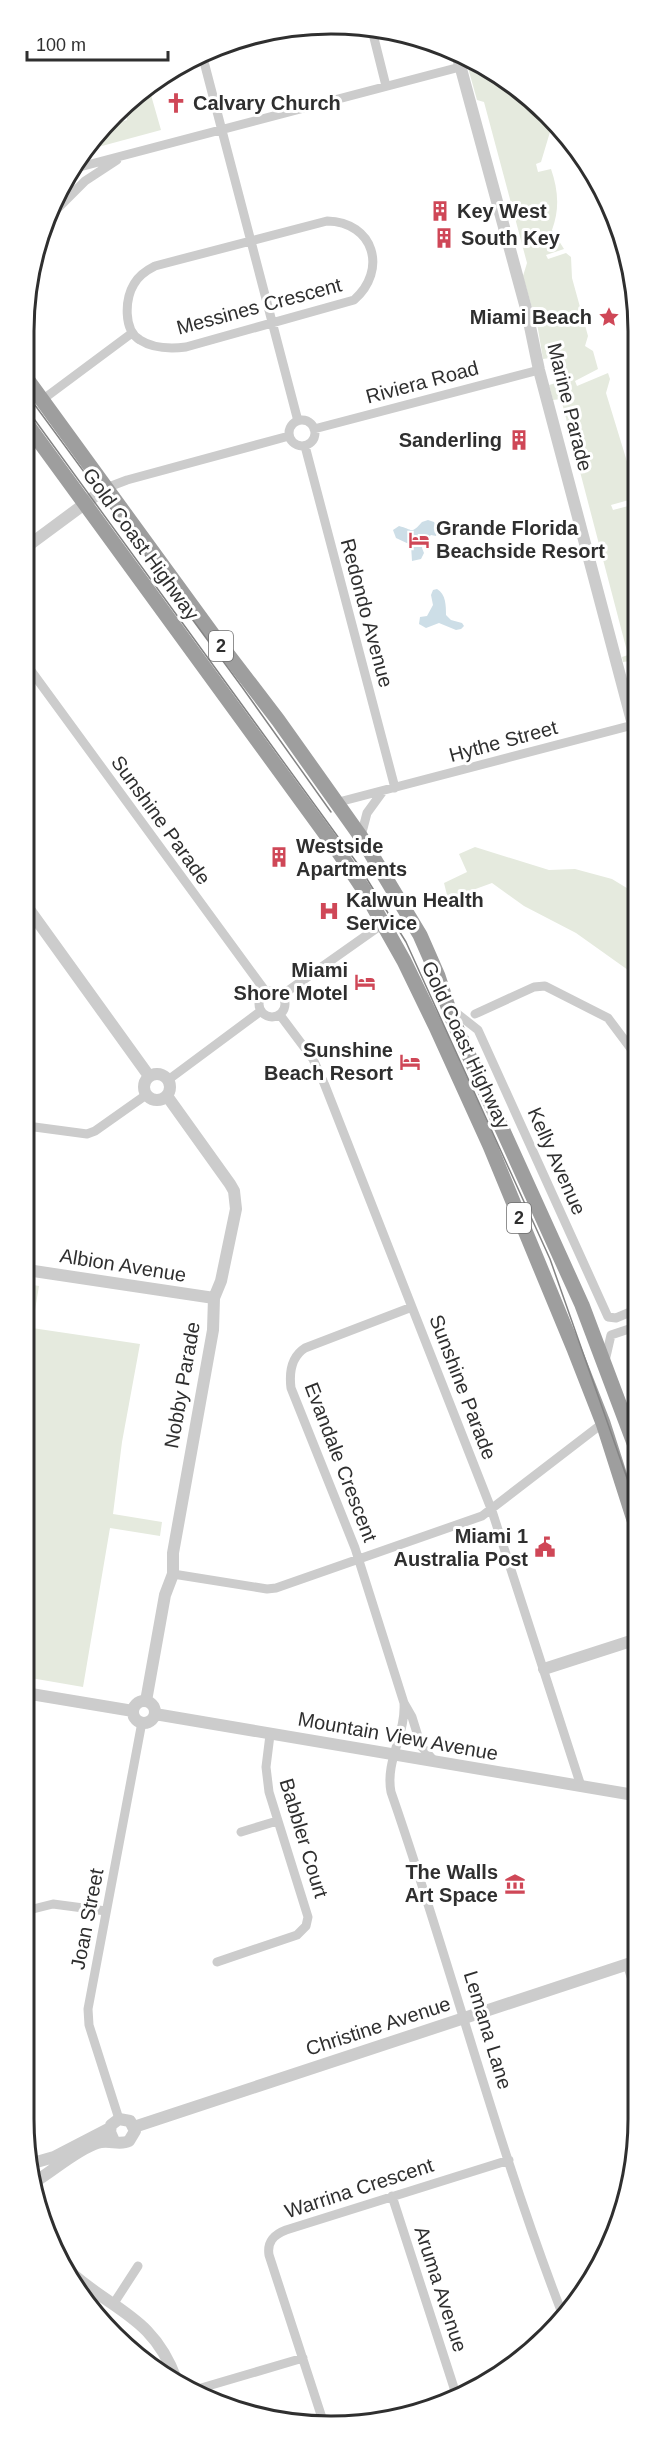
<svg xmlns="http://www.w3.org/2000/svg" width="663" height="2450" font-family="Helvetica,sans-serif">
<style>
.green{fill:#e5eade}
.water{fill:#cddee7}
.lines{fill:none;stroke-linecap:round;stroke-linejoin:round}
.minor{stroke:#ccc;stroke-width:9}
.tertiary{stroke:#ccc;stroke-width:12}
.trunk{stroke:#9e9e9e;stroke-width:15}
.tram{stroke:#848484;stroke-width:1.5}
.labels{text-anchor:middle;stroke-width:6;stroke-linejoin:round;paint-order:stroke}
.shield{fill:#fff;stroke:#6d6d6d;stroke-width:1.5}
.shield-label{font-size:18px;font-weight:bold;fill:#2f2f2f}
.poi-label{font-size:20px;font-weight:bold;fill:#2f2f2f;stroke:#fff;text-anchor:start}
.street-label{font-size:20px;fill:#2f2f2f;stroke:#fff}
.rim{fill:none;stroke:#2f2f2f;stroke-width:3}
</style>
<rect width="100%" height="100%" fill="#fff"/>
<path class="green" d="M465,57L485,65L553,122L541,162L536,164L538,172L551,169C558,189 560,209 552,230L564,249L546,255L548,259L566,253L571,257L572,278L588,336L585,346L593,351L598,369L575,381L577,386L608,373L610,379L606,393L636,491V498L611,505L613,510L636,504V578L629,580L630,583L636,582V681L630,661L623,662L622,657L628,655L561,399L553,400L549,385L556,383L550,358L543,359L538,329L523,276L527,263L484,102L477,100Z
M149,88L161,130L87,150L113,124L127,120L125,111Z
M475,847L549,870L575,869L612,879L635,893V975L576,933L524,906L492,883L448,899L444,883L467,872L459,854Z
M27,1284L39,1286L32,1328L140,1344L122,1442L113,1514L162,1522L160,1536L110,1528L83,1687L25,1677Z"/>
<path class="water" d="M428,520L434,522L438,531L436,536L431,535L424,541L422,548L424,553L421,559L412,561L411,545L396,538L393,530L399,526C412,529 411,535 422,522Z
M437,589C446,594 446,606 446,615L451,620L462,623L464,626L461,629L456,630L439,623L426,628L419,624L420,617L427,616L433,605L431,595L433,590Z"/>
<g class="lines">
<path class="minor" d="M372,30L386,86
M203,58L298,421
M72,169L460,67
M67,183V199
M54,212L85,181L117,160
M327,221C374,222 388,270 354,300L186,347C170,349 154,349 140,340C123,330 125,299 134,284C139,275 147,270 155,266Z
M42,400L132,333
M289 433a13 13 0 1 1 26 0a13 13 0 1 1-26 0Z
M314,429L539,370
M305,446L395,788
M106,488L127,480L289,436
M29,668L266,992
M335,803L633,725
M361,836L367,813L383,791
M259 1004a13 13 0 1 1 26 0a13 13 0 1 1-26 0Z
M282,995L384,923
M450,1008L478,1030L608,1317L616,1318L635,1310
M475,1014L534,987L545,986L608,1018L635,1054
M280,1015L313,1059L324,1083L492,1511L581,1786
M168,1080L261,1011
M27,1126L87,1134L95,1131L146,1095
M412,1307L305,1348C291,1357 289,1372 291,1388L355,1548L404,1703L412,1717L421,1746L435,1762
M605,1361L611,1335L635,1327
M173,1574L267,1589L276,1588L482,1516L603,1423
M404,1703C406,1734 385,1761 391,1792C451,1964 496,2143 562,2313
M241,1832L277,1821
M25,1911L53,1904L106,1911
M217,1962L297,1935L306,1926L308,1917L269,1792L266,1767L270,1735
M627,1964L633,1983
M119,2119L89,2025L88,2009L142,1722
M392,2196L456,2394
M114,2303L138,2266
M191,2391L303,2358
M324,2424L269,2255C267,2242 273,2235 286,2230L509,2160"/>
<path class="tertiary" d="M457,54L527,312L539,370L636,736
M29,545L106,488
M28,908L149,1076
M144 1087a13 13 0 1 1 26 0a13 13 0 1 1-26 0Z
M27,1270L214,1298
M544,1669L634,1640
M25,1693L133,1711
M133 1712a11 11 0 1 1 22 0a11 11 0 1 1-22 0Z
M146,1701L165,1595L173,1574V1553L213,1330L214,1298L221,1281L236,1209L234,1191L230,1184L167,1096
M155,1714L634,1795
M134,2127L634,1962
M33,2163L54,2157L110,2128
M36,2181C54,2170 78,2149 97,2143C109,2139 119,2146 129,2141L135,2131L130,2121L119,2119L111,2125L110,2132L114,2141
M69,2271C113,2311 153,2316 176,2379"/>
<path class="trunk" d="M29,382L216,639L278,720L361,837L420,935L438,976L451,1016L582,1305L634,1443
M29,427L338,851L364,890L404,961L436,1027L490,1146L574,1349L603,1423L634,1520"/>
<path class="tram" d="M29,397L242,687L331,812
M29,412L357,863L406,942L550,1259L634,1498"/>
</g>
<defs>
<g id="church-bare" transform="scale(1.62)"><path d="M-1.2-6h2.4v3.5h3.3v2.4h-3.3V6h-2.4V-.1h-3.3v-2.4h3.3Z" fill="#cf4757" stroke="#fff" stroke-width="2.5" paint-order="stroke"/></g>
<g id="building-bare" transform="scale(1.62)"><path d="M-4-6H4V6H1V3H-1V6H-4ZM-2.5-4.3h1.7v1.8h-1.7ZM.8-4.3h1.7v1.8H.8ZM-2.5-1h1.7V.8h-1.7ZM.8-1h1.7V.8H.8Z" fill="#cf4757" stroke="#fff" stroke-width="2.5" paint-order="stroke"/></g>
<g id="sight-bare" transform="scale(1.62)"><path d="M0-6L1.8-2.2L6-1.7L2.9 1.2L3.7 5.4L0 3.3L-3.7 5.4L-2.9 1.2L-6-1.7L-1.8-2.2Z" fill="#cf4757" stroke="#fff" stroke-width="2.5" paint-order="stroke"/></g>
<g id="hotel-bare" transform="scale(1.62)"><path d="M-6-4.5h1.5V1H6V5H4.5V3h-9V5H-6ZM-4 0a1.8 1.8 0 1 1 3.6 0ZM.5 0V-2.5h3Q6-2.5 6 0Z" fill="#cf4757" stroke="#fff" stroke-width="2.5" paint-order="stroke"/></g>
<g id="hospital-bare" transform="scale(1.62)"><path d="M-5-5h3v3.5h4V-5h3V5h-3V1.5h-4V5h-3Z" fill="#cf4757" stroke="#fff" stroke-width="2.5" paint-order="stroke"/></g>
<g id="civic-bare" transform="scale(1.62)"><path d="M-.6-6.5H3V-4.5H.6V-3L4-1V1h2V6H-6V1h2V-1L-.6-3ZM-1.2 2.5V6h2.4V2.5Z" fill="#cf4757" stroke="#fff" stroke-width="2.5" paint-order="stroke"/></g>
<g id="museum-bare" transform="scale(1.62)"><path d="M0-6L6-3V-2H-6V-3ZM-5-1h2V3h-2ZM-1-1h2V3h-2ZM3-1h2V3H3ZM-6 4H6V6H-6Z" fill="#cf4757" stroke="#fff" stroke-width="2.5" paint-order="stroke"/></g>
</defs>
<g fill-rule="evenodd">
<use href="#church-bare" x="176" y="103"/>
<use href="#building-bare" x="440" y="211"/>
<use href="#building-bare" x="444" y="238"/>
<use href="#sight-bare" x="609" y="317"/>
<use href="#building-bare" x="519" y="440"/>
<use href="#hotel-bare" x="419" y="540"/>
<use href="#building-bare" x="279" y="857"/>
<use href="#hospital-bare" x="329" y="911"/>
<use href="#hotel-bare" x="365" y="982"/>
<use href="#hotel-bare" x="410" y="1062"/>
<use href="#civic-bare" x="545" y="1547"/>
<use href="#museum-bare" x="515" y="1884"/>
</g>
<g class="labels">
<g class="shield">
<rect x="209" y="631" width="24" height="30" rx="4.5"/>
<rect x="507" y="1203" width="24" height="30" rx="4.5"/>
</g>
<g class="shield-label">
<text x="221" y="652">2</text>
<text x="519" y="1224">2</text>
</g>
<g class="poi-label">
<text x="193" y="110">Calvary Church</text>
<text x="457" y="218">Key West</text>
<text x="461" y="245">South Key</text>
<text x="592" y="324" text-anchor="end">Miami Beach</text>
<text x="502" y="447" text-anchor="end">Sanderling</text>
<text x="436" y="535">Grande Florida<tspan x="436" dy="23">Beachside Resort</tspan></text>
<text x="296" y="853">Westside<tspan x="296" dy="23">Apartments</tspan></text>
<text x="346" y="907">Kalwun Health<tspan x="346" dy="23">Service</tspan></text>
<text x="348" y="977" text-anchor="end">Miami<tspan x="348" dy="23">Shore Motel</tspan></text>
<text x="393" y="1057" text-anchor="end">Sunshine<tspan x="393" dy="23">Beach Resort</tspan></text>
<text x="528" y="1543" text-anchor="end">Miami 1<tspan x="528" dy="23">Australia Post</tspan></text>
<text x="498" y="1879" text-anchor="end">The Walls<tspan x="498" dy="23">Art Space</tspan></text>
</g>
<g class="street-label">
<text transform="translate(259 306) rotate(-15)" y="7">Messines Crescent</text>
<text transform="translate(422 382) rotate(-15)" y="7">Riviera Road</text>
<text transform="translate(570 407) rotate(76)" y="7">Marine Parade</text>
<text transform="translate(141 544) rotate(54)" y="7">Gold Coast Highway</text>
<text transform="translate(367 613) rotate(75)" y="7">Redondo Avenue</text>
<text transform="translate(503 741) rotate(-15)" y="7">Hythe Street</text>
<text transform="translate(161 820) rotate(54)" y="7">Sunshine Parade</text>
<text transform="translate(466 1045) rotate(65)" y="7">Gold Coast Highway</text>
<text transform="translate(557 1161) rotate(66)" y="7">Kelly Avenue</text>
<text transform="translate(123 1265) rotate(9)" y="7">Albion Avenue</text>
<text transform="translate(182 1385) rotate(-80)" y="7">Nobby Parade</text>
<text transform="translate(463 1387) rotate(69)" y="7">Sunshine Parade</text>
<text transform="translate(341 1462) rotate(69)" y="7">Evandale Crescent</text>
<text transform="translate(398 1736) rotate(10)" y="7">Mountain View Avenue</text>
<text transform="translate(304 1838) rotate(73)" y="7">Babbler Court</text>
<text transform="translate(87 1919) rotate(-79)" y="7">Joan Street</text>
<text transform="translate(378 2026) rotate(-18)" y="7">Christine Avenue</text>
<text transform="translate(488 2030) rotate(73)" y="7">Lemana Lane</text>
<text transform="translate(359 2188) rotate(-18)" y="7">Warrina Crescent</text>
<text transform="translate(441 2289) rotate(72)" y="7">Aruma Avenue</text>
</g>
</g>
<path d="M0 0H663V2450H0ZM331 34H331A297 297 0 0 1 628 331V2119A297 297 0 0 1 331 2416H331A297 297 0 0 1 34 2119V331A297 297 0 0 1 331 34Z" fill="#fff" fill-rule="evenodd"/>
<path class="rim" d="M331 34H331A297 297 0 0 1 628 331V2119A297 297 0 0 1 331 2416H331A297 297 0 0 1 34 2119V331A297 297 0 0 1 331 34Z"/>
<path d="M27 51v9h141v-9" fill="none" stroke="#2f2f2f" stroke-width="3"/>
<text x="36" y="51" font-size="18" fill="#2f2f2f" stroke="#ffffff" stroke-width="4.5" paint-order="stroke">100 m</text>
</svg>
